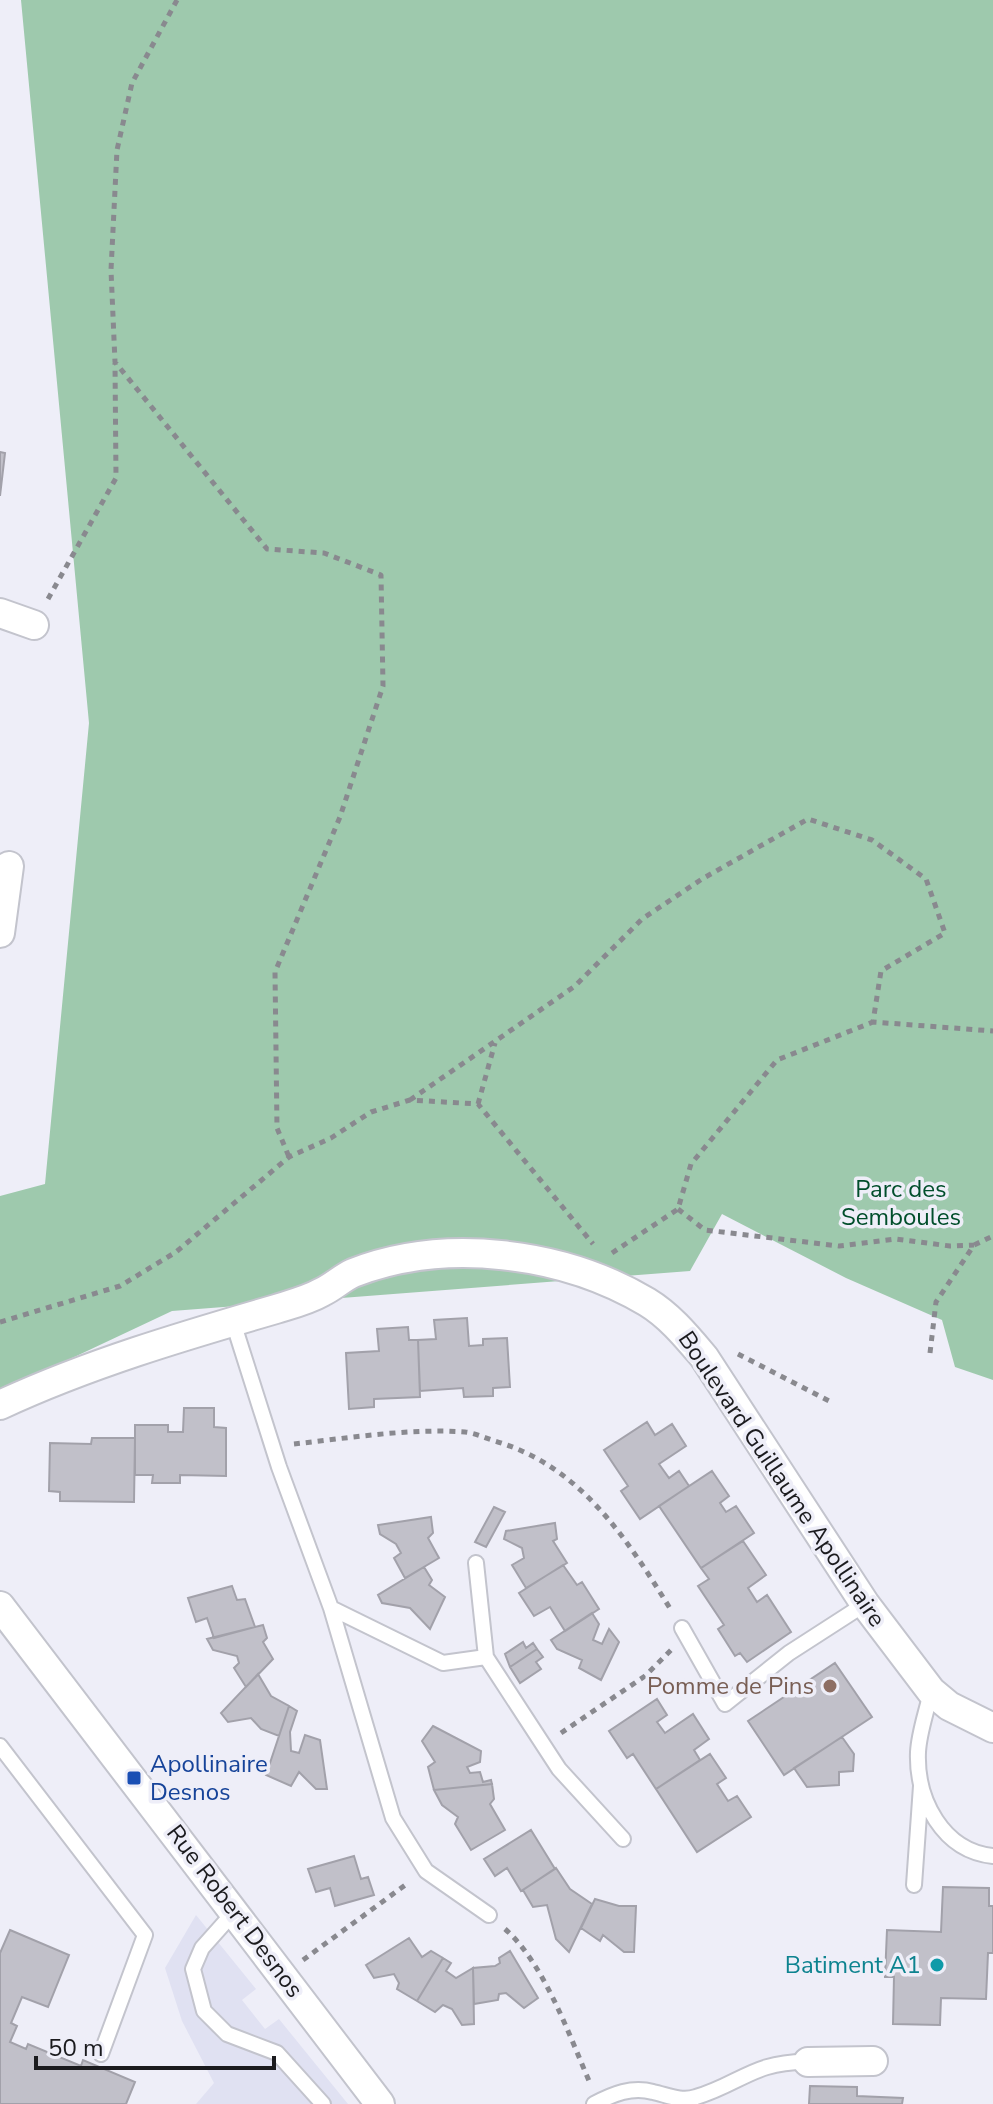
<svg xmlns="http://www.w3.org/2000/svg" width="993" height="2104" font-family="'Nunito Sans',sans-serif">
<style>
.built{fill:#e0e1f2}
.green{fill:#9ec9ad}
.building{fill:#c1c0c9;stroke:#a2a1aa;stroke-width:2}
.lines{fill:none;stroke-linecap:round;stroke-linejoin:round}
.lane-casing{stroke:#c3c4cd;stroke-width:18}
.street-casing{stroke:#c3c4cd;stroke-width:32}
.path{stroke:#89898f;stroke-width:5;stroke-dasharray:6 6;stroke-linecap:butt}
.lane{stroke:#fff;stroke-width:14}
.street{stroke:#fff;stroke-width:28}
.education-dot{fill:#8d6e63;stroke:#eeeef8;stroke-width:3}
.transit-dot{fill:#1a4fb4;stroke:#eeeef8;stroke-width:3}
.culture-dot{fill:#0f9aa8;stroke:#eeeef8;stroke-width:3}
.labels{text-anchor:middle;stroke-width:7;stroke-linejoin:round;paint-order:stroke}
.park-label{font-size:24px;fill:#014e2b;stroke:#eeeef8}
.street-label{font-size:24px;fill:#1b1b1e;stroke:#eeeef8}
.education-label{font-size:24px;fill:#785e54;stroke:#eeeef8;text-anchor:end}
.transit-label{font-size:24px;fill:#164399;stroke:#eeeef8;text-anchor:start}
.culture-label{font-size:24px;fill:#0d838f;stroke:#eeeef8;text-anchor:end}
</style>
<rect width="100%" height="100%" fill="#eeeef8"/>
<path class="built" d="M196,1915L256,1989L242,2000L265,2029L279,2019L348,2104H196L214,2083L182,2021L165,1968Z"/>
<path class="green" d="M21,0H993V1380L955,1367L942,1320L846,1278L722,1214L690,1271L172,1311L0,1392V1196L45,1184L89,723Z"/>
<path class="building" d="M0,452L5,453L0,496Z
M467,1318L469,1346L483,1345V1339L507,1338L510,1387L493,1388V1396L464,1397L463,1388L420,1391L418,1340L436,1339L434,1320Z
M408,1327L409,1340H418L420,1397L374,1399V1407L349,1409L346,1353L379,1351L377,1329Z
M184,1408H214V1427L226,1428V1476L180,1475V1483H152L153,1475H135V1425H168V1432H183Z
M647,1422L655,1435L672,1424L686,1446L659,1464L669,1478L679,1471L689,1486L640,1519L621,1491L628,1486L604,1450Z
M92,1438H135L134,1502L60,1501V1492L49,1491L50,1443L91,1444Z
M712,1471L729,1496L720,1503L726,1512L736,1506L754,1533L701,1568L659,1506Z
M494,1507L505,1512L486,1547L475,1542Z
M431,1517L433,1533L428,1538L439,1558L405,1578L394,1558L401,1553L396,1544L380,1534L378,1525Z
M555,1523L557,1539L553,1541L567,1563L526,1588L512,1565L524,1558L522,1548L504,1539L506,1531Z
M743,1541L766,1575L748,1588L757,1602L767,1595L791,1632L747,1662L740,1653L735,1656L718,1629L724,1625L698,1586L709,1579L701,1568Z
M563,1565L577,1585L582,1582L599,1609L565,1631L550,1607L534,1616L519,1593Z
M424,1567L432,1580L429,1585L445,1597L430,1629L410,1608L382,1603L378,1595Z
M232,1586L237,1600L245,1599L255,1627L214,1638L207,1618L196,1622L188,1598Z
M592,1613L599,1624L593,1640L602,1644L609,1629L619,1642L601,1680L579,1668L582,1660L557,1649L551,1640Z
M263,1625L267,1638L263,1642L273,1659L246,1687L234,1668L239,1663L237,1656L213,1650L207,1639Z
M523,1642L526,1648L533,1643L537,1649L510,1667L505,1654Z
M537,1649L543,1657L536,1662L541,1669L520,1683L510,1667Z
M835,1663L872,1717L784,1775L748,1721Z
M258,1674L271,1696L289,1706L279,1736L261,1729L251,1718L228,1722L221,1713Z
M657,1699L667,1715L657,1722L665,1733L693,1714L709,1739L694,1750L700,1760L656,1789L633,1754L627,1758L609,1731Z
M289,1706L297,1711L290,1732L291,1751L299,1753L305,1735L320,1740L327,1789H316L299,1772L291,1786L266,1775Z
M433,1726L481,1751L480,1762L467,1767L470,1773L480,1772L483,1782L491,1780L492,1784L434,1790L428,1767L435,1762L422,1741Z
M842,1737L854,1754L853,1771L839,1772V1785L807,1787L794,1768Z
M710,1754L726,1778L717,1784L728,1801L737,1796L751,1817L697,1852L656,1789Z
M492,1784L494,1799L490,1804L505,1830L471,1850L455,1824L458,1817L442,1805L434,1790Z
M531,1830L555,1869L521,1891L507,1868L495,1876L484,1859Z
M354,1856L361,1879L368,1877L374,1895L335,1906L330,1888L316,1892L308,1869Z
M556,1868L570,1889L592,1904L569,1952L556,1939L547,1905L533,1907L523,1890Z
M943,1887L989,1888V1906H993V1953H988L986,1999L941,1998L940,2025L893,2024L894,1977H885L887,1930L941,1932Z
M595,1899L619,1906H636L634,1952H624L603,1935L600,1941L581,1928Z
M10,1930L69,1955L48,2007L22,1997L11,2023L17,2026L10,2042L26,2049L28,2044L81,2066L83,2060L135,2082L126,2104H0V1953Z
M409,1938L422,1957L431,1951L443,1958L417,2001L397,1989L399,1983L394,1974L374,1978L366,1965Z
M510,1951L538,1998L524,2008L506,1993L499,1994L498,2000L474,2004L473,1968L495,1966L500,1963L499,1958Z
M443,1958L451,1963L446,1971L456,1978L473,1968L474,2024L462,2025L452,2009L443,2005L435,2012L417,2001Z
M810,2086L857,2087V2096L903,2098L902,2104H809Z"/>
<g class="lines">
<g class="lane-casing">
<path id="lane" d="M233,1322L279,1467L331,1608L443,1663L486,1657
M476,1563L486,1657L559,1769L623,1839
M331,1608L393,1818L426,1871L489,1915
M682,1628L725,1704L789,1653L865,1604
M931,1691C927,1711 919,1732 918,1752C916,1800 943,1851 993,1856
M0,1746L145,1935L101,2054
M914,1885L921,1786
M235,1911L202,1948L193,1969L204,2011L227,2034L277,2053L323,2104
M594,2104C613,2094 632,2086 653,2092C667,2095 681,2102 696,2097C740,2084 754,2061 808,2062"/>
</g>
<g class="street-casing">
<path id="street" d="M0,613L34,625
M0,933L9,866
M0,1405C88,1364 183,1336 276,1309C292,1304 308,1300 322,1292C333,1287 342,1278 353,1273C445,1237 563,1252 647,1302C670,1316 687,1337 704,1357L865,1604L931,1691L949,1706L993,1728
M0,1606L380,2104
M808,2062L873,2061"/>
</g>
<path class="path" d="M177,0L132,83L117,150L111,270L115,362L267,549L324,553L381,575L383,686L340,817L275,972L277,1128L289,1157
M48,599L116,478L115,363
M410,1100L575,986L642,919L702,879L808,819L872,840L926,879L945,933L881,971L873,1022L993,1031
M478,1104L495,1043
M678,1209L705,1230L839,1246L895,1239L950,1246L974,1245
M612,1253L678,1209L691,1164L777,1060L873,1022
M0,1322L120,1286L176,1252L289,1157L331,1138L371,1112L410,1100L478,1104L593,1244
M930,1353L936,1302L974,1245L993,1236
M738,1354L833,1403
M294,1444C349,1438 410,1428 465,1432C475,1433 485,1438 495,1441C580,1466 626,1537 671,1610
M561,1733L645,1676L671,1650
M505,1929C544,1963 569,2035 590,2083
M303,1960L408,1883"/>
<use href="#lane" class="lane"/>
<use href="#street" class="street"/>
</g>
<circle class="education-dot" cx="830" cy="1686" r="8"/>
<rect class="transit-dot" x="126" y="1770" width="16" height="16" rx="4"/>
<circle class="culture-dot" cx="937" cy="1965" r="8"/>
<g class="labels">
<g class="park-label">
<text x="901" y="1197">Parc des<tspan x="901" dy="28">Semboules</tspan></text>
</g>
<g class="street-label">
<text transform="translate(782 1479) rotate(56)" y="8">Boulevard Guillaume Apollinaire</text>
<text transform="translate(235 1911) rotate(53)" y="8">Rue Robert Desnos</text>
</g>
<g class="education-label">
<text x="814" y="1694">Pomme de Pins</text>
</g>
<g class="transit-label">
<text x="150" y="1772">Apollinaire<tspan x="150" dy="28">Desnos</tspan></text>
</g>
<g class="culture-label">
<text x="921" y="1973">Batiment A1</text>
</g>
</g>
<path d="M36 2056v12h238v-12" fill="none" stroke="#1b1b1e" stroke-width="4"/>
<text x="48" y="2056" font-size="24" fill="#1b1b1e" stroke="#eeeef8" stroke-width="6" paint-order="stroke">50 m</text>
</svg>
